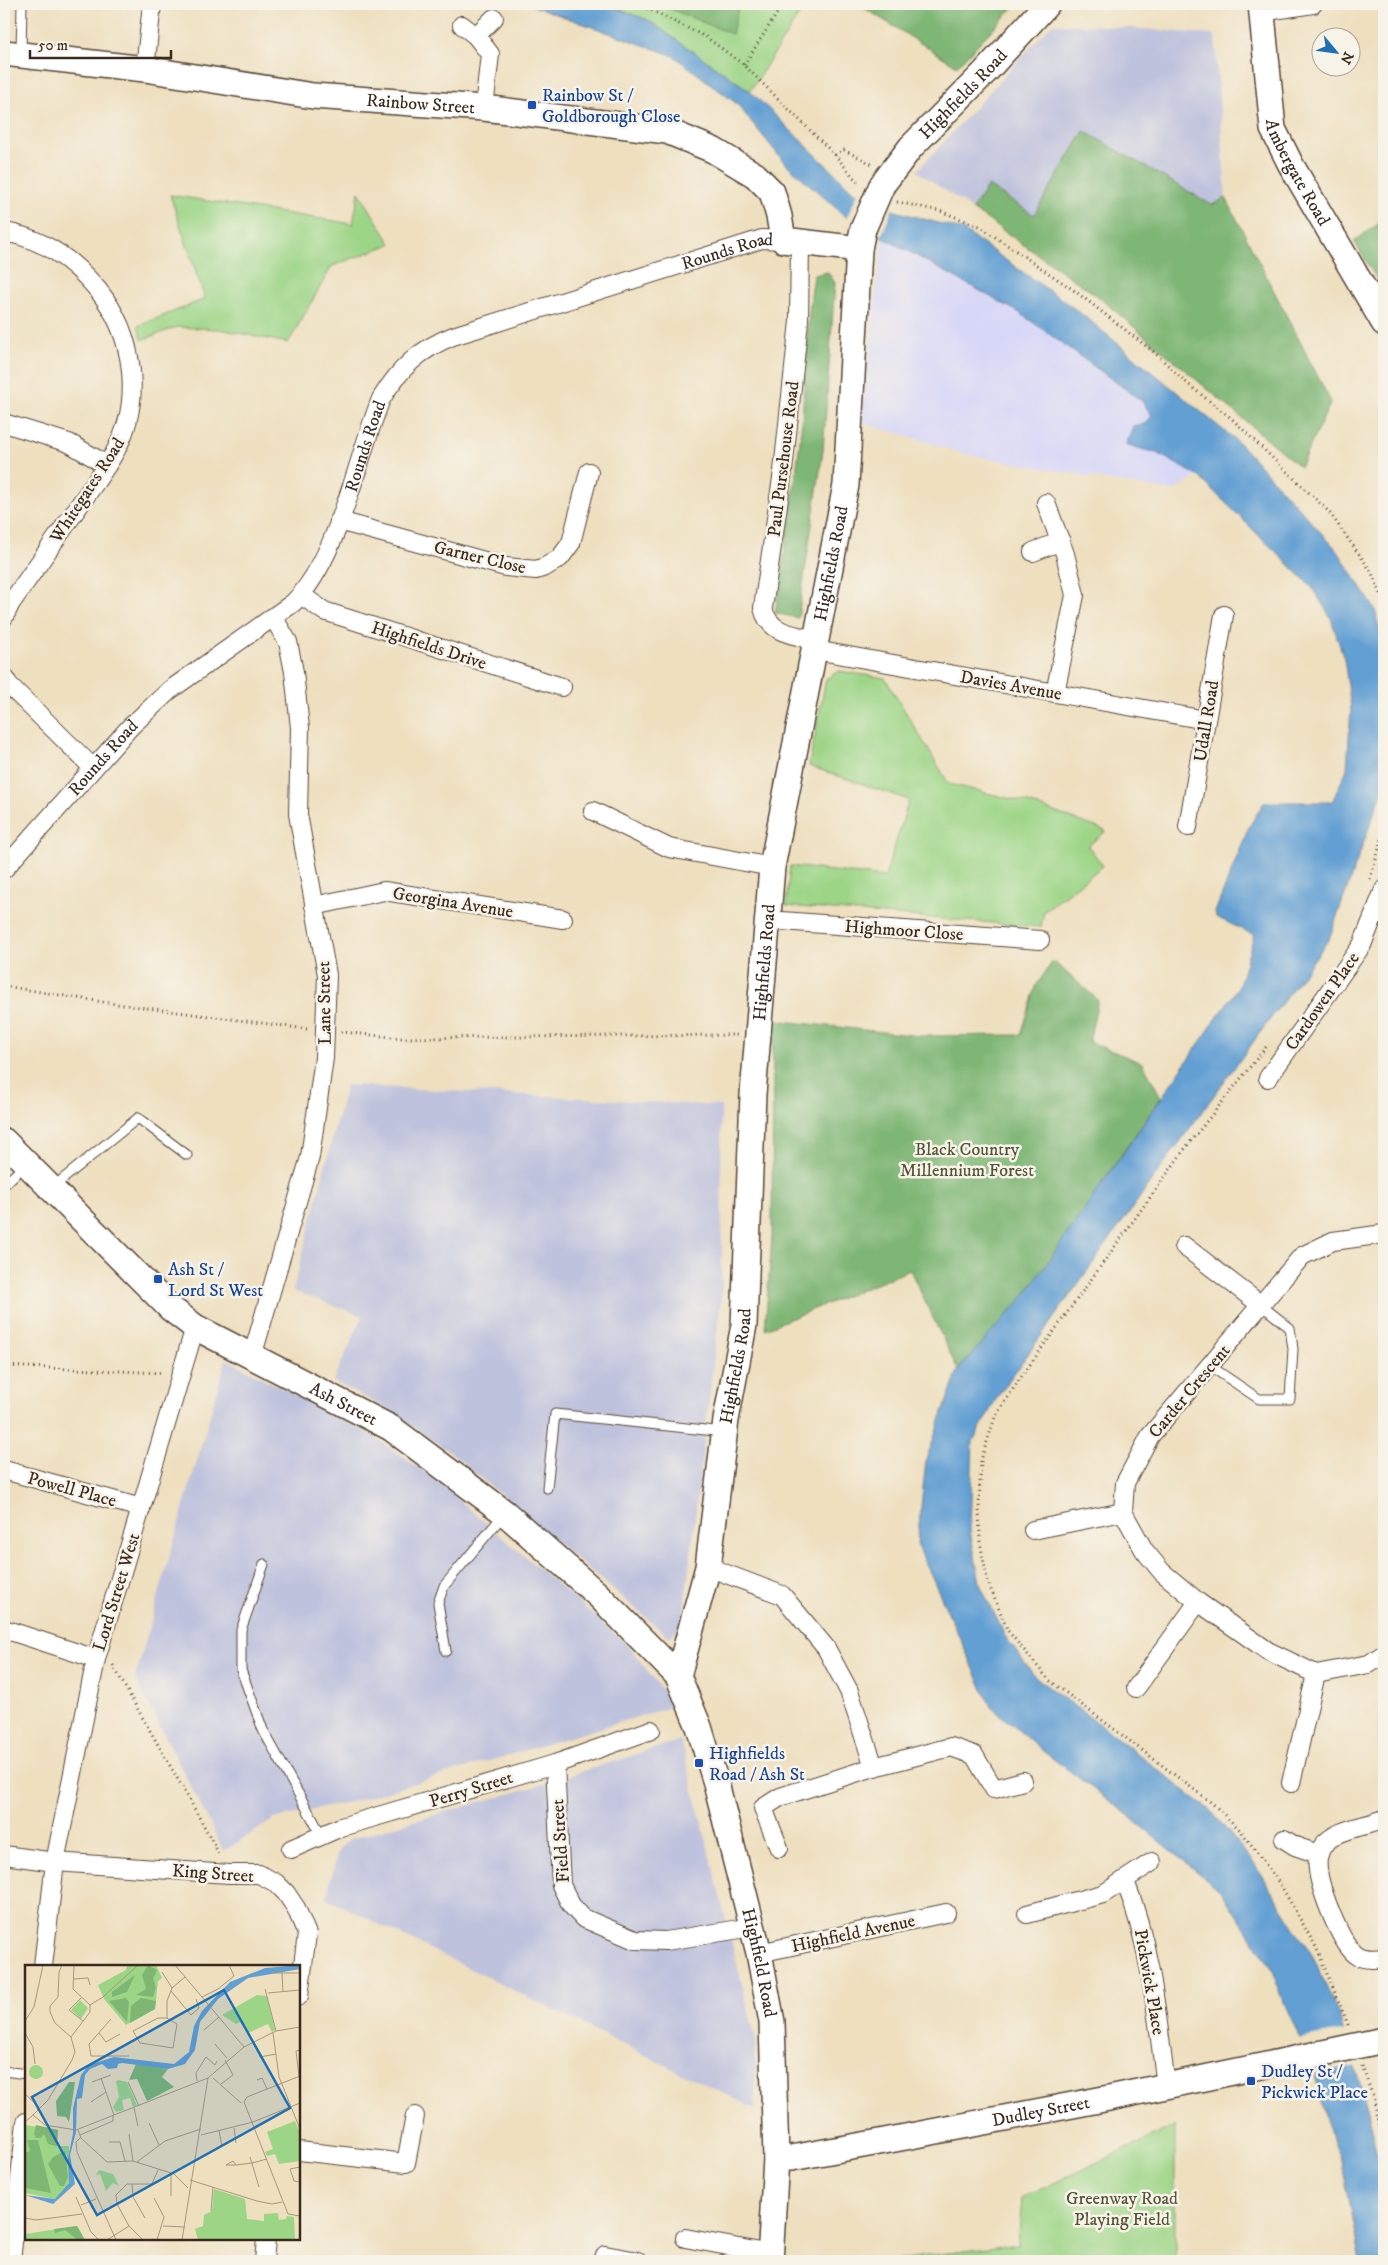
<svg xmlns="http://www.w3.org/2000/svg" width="1388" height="2265" font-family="'IM FELL DW Pica',serif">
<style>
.built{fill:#d7d7f8}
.industrial{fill:#bfc2dd}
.green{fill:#9dd587;stroke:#6c8052}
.forest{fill:#7eb674;stroke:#5c7049}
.water{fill:#629fd3;stroke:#4e6478}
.pier{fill:#eedfbf}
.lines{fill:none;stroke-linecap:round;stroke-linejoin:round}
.lane-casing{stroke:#564536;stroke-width:11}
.street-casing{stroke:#564536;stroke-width:20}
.secondary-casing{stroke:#564536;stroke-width:28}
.path{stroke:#564536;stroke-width:3;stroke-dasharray:1 4;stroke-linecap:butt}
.lane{stroke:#fff;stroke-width:9}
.street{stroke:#fff;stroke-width:18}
.secondary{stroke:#fff;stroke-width:25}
.secondary-bridge-casing{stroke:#564536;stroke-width:28;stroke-linecap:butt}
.secondary-bridge{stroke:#fff;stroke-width:25}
.transit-dot{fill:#1a4fb4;stroke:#f7f3e8;stroke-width:2}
.labels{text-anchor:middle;stroke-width:5;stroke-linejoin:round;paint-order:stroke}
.street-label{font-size:18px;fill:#3b2a1e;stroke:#f7f3e8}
.transit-label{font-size:18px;fill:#164399;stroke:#f7f3e8;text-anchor:start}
.park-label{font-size:18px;fill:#545538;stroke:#f7f3e8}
.inset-road{fill:none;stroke:#a6977f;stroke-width:1}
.view{fill:#1f6fb2;fill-opacity:0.15;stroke:#1f6fb2;stroke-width:2.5}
.inset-edge{fill:none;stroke:#3b2a1e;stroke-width:2.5}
</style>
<rect width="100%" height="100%" fill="#f7f3e8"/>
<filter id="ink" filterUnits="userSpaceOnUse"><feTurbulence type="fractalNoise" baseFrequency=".02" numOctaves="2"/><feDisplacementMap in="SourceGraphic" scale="10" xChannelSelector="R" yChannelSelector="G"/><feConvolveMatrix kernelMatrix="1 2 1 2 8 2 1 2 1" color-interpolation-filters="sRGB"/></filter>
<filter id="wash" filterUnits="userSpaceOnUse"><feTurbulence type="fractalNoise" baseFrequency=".0096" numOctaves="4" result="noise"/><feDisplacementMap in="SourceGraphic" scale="20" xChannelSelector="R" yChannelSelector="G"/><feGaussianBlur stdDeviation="1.12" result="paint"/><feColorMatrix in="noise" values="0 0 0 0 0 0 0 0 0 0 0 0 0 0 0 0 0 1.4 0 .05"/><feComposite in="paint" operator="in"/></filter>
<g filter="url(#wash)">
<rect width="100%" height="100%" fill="#eedfbf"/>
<path class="built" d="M883,235L1020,313L1142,401L1152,416L1126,445L1157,453L1198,476L1173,491L1129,484L966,454L861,422Z"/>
<path class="industrial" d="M1052,24L1105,26L1215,35L1226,198L1212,206L1084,131L1034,215L988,186L972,209L917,171Z
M346,1085L721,1106L722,1290L682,1627L669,1637L453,1454L387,1409L333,1381L363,1316L293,1291Z
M226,1359L372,1435L438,1482L627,1644L674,1706L358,1800L274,1819L224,1851L135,1678Z
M681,1740L756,2040L755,2109L326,1898L339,1849L350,1839L537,1786Z"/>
<path class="green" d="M605,4H806L750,91L648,20Z
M359,192L391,244L332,266L288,343L219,329L177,327L142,340L138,326L205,299L170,195L353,224Z
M839,671L885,678L949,784L1032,804L1106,831L1088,846L1103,866L1044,911L1041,927L786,906L790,866L885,877L909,800L809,766L826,679Z
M1175,2126V2261H889L1018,2244L1022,2198Z"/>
<path class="forest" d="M658,4H739L732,34Z
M858,4H1017L957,66Z
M1084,131L1212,205L1226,198L1331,402L1300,467L1096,295L972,209L988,186L1034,215Z
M1384,220V291L1354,241Z
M828,272L835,283L823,451L798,618L775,613C785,549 796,485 802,420C806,372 806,323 814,275Z
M1053,961L1098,1000L1089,1042L1143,1063L1161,1097L1024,1297L958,1370L910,1270L765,1329L772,1236L773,1020L920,1036L1021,1035L1036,986Z"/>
<path class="water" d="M528,4H605L648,20L750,91L853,191L892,210L963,230L1078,311L1239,443L1337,550L1375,609L1384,651V786L1329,939L1168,1158L998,1396L973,1441L970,1531L981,1587L1007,1639L1036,1678L1105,1728L1212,1812L1253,1862L1314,1958L1339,2016L1368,2110L1384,2182V2261H1361L1342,2163L1332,2144L1314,2070L1286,2007L1270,1966L1221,1891L1127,1814L1044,1752L991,1707L917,1544L926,1460L958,1370L1024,1296L1239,986L1254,935L1216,917L1215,912L1249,827L1264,802H1332L1347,769L1351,707L1344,659L1331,618L1312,587L1198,476L1157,453L1126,445L1133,426L1144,424L1152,416L1142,401L1020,313L846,217L784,162L737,104L674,56Z"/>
<path class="pier" d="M859,191L893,207L881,237L846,219Z
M1346,2030L1357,2066L1312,2075L1298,2039Z"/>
</g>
<g filter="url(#ink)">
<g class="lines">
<g class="lane-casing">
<path id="lane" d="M21,53L22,4
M4,1185L26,1164
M53,1187L138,1118L187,1155
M1210,1366L1259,1399H1290L1293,1349L1290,1328L1261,1305
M547,1488L555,1414L724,1432
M264,1564L241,1630V1670L263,1730L322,1836
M446,1651L438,1603L444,1586L505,1513
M4,2071L26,2074"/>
</g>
<g class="street-casing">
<g id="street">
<path d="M1262,12L1313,4"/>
<path d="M462,25L476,36L490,54L484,108"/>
<path d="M476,36L494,18"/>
<path d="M145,69L152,4"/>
<path d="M4,232C42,238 74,261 98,290C134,334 143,400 116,450C104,472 88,492 74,513C53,543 32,573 11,603L4,617"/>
<path d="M800,242L799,321L783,471L763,608C769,634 794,635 817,640"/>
<path d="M4,423L69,443L107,465"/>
<path d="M1046,503L1065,554L1075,595L1055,693"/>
<path d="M339,521L506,567L536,570L545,567L560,558L571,543L589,472"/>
<path d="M1033,552L1061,541"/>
<path d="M301,595L324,611L562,687"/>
<path d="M815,650L1206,720"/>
<path d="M4,676L8,684L93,768"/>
<path d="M593,811L669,848L772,867"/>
<path d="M1188,827L1224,615"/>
<path id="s1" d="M4,869L130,727L170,690L293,603C338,560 357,458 381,399C399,369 420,349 453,336L762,239L783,240"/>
<path d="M314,906L384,891L563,919"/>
<path d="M768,920L1040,940"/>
<path d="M1268,1078L1362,945L1384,890"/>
<path d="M1384,1234L1333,1241L1302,1256L1150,1436L1125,1483L1123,1512L1144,1550L1162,1572L1198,1602L1268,1651L1316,1674L1369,1664L1384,1654"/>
<path d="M1184,1246L1261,1305"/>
<path d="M252,1357L310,1157L324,1058L327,975L298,814L300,728L294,672L288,642L273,617"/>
<path d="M4,1470L141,1508"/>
<path d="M1033,1530L1123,1512"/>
<path d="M708,1567L782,1595L826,1648L849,1691L874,1767L780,1797L763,1808L779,1848"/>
<path d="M4,1629L96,1659"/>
<path d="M1136,1688L1198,1602"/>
<path d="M555,1764L561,1885L571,1905L583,1918L635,1940L666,1941L752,1927"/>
<path d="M874,1767L951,1747L974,1755L994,1789L1023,1781"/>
<path d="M1291,1783L1316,1674"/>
<path d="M1384,1819C1365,1827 1334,1829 1322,1847C1318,1854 1317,1862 1318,1870C1320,1888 1341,1947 1358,1956C1366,1960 1375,1959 1384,1958"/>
<path d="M1284,1839L1295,1846L1318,1854"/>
<path d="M291,1849L341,1827L555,1764L651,1730"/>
<path d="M4,1855L55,1862L229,1874H259L276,1883L286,1893L296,1908L307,1934L299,1996"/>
<path d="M1125,1881C1151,1946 1157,2017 1166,2086"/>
<path d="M1027,1914L1103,1894L1152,1862"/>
<path d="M759,1953L946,1913"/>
<path d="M43,1966L55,1862L96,1659L195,1327"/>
<path d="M299,2151L406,2163L415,2116"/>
<path d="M685,2238L771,2254"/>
<path d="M11,2261L26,2122"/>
<path d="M264,2261L266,2239"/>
<path d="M603,2261L605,2255L638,2261"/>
</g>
</g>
<g class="secondary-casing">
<g id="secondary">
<path id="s2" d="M1261,4L1273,129L1291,165L1384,323"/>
<path id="s3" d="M4,53L145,69L313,96L484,108L667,131L713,150L755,175L772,192L779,216L783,240L859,249"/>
<path id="s4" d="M882,185L911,147L986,71L1047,4"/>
<path id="s5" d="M4,1141L170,1308L195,1327L391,1428L505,1513L598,1595L678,1676L699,1727L716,1783L759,1953L772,2022L776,2158L770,2261"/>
<path id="s6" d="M678,1676L708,1567L726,1420L744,1325L753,1094L772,867L846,485L859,249L863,229"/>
<path id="s7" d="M776,2158H791L874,2143L1109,2098L1304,2057"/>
</g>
</g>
<path class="path" d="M638,4L706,37L744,65L835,155L860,185
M744,65L783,4
M835,155L844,150L872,164
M897,202L940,211L979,226L1075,291L1155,353L1189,385L1231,418L1329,512L1371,571L1384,601
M1370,879L1384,832
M4,986L109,1003L307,1029
M341,1032L401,1038L737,1035
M1266,1047L1187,1146L1019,1380L995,1417L981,1460L979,1504L980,1541L987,1580L1008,1631L1049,1680L1212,1803L1242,1832L1280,1884L1316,1947L1349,2027
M4,1366L163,1373
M113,1665C148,1729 186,1791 220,1856
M1362,2066L1374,2100L1384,2144"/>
<use href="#lane" class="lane"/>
<use href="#street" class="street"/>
<use href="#secondary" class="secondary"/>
<g class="secondary-bridge-casing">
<path id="secondary-bridge" d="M863,229L882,185
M1304,2057L1384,2040"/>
</g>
<use href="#secondary-bridge" class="secondary-bridge"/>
</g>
</g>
<g class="transit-dot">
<rect x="527" y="100" width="10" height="10" rx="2.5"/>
<rect x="153" y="1274" width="10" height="10" rx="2.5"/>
<rect x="694" y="1758" width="10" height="10" rx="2.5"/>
<rect x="1246" y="2076" width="10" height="10" rx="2.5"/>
</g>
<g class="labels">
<g class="street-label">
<text dy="6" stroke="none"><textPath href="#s4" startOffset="122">Highfields Road</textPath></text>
<text dy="6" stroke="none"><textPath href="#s3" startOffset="420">Rainbow Street</textPath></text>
<text dy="6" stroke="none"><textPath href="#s2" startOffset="175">Ambergate Road</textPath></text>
<text dy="6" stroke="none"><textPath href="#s1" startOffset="1004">Rounds Road</textPath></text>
<text dy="6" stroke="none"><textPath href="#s1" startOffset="569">Rounds Road</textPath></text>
<text transform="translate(783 459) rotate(-83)" y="6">Paul Pursehouse Road</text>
<text transform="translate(87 490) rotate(-57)" y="6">Whitegates Road</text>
<text transform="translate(480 557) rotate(13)" y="6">Garner Close</text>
<text dy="6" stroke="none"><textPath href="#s6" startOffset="1126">Highfields Road</textPath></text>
<text transform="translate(429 645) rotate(18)" y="6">Highfields Drive</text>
<text transform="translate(1011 685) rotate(10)" y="6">Davies Avenue</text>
<text transform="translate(1206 721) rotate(-81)" y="6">Udall Road</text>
<text dy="6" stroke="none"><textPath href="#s1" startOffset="149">Rounds Road</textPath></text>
<text transform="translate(453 902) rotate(9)" y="6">Georgina Avenue</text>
<text transform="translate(904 930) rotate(4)" y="6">Highmoor Close</text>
<text dy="6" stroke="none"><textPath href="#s6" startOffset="721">Highfields Road</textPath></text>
<text transform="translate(1322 1001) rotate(-55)" y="6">Cardowen Place</text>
<text transform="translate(324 1003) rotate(-91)" y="6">Lane Street</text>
<text dy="6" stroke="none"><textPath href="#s6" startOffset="316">Highfields Road</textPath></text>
<text transform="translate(1189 1391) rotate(-50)" y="6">Carder Crescent</text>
<text dy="6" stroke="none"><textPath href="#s5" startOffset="434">Ash Street</textPath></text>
<text transform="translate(72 1489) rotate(15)" y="6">Powell Place</text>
<text transform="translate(116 1592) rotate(-73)" y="6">Lord Street West</text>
<text transform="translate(471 1789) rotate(-17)" y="6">Perry Street</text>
<text transform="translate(560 1841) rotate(-94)" y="6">Field Street</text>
<text transform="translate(213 1873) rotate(4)" y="6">King Street</text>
<text transform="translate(853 1933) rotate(-12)" y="6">Highfield Avenue</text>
<text dy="6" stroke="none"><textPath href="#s5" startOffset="1166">Highfield Road</textPath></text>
<text transform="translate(1150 1982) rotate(80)" y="6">Pickwick Place</text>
<text dy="6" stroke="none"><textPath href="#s7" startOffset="269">Dudley Street</textPath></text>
</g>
<g class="transit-label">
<text x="542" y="101">Rainbow St /<tspan x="542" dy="21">Goldborough Close</tspan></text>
<text x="168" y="1275">Ash St /<tspan x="168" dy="21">Lord St West</tspan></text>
<text x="709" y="1759">Highfields<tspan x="709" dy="21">Road / Ash St</tspan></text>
<text x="1261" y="2077">Dudley St /<tspan x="1261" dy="21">Pickwick Place</tspan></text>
</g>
<g class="park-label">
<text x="967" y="1155">Black Country<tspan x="967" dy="21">Millennium Forest</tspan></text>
<text x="1122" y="2204">Greenway Road<tspan x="1122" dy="21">Playing Field</tspan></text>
</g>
</g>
<g transform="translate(25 1965)">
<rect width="275" height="275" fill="#eedfbf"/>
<path d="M102,0H131L137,13L133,16L130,44L101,60L79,34L73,20L101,5ZM232,30L242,31L250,65L247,67L243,59L223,68L215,57L211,59L197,50ZM55,35L63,43L56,54L46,45ZM4 107a7 7 0 1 1 14 0a7 7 0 1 1-14 0ZM94,115L102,117L112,140L108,142L105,133L97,135L99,145L91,147L88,142L94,132L91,116ZM270,156L275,168V196L254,199L250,189L242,191L240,187L248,184L242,167ZM0,160L33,165L32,181H44L45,214L41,225L30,234L0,228ZM74,205L88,209L94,221L88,218L81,226L75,209L71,210ZM189,224L220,234L222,254L239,256V249L253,248L254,255L261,254L262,251L269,252L270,275H173L170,264L178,261L179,250L187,246ZM52,261L60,275H0V269Z" fill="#9dd587"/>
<path d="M123,0L132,5L128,14L131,22L128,32L111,30L121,24L117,10ZM110,10L102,27L87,32V27ZM101,33L104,37L102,57L84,36ZM116,33L131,36L130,44L105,58L106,41ZM111,99L143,104L137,112L149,122L122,136L112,114L104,115ZM44,117H50L44,157L41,152L32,151L31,136ZM11,160L33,165L32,181L23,179L19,169L16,173H11L9,169ZM2,175H13L26,228L0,223V188L5,186ZM40,186L43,212L39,221H35L23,199L28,192ZM52,261L60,275H53L40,265L30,268L29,264Z" fill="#7eb674"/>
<path d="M275,0V4L223,13L193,34L175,57L170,85L160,99L143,104L97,98L93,99L92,103L83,104L77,99L65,104L60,110L57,133L52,134L51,167L45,190L50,219L28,239L0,230L30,234L44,218L43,194L48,168V143L56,110L64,100L89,92L149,99L164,87L169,61L177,46L205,17L240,3Z" fill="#629fd3"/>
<path class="inset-road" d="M37,0L34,7L33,32L25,41V47L30,58L46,72M150,0L219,82M137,7L147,23M257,7L258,27M247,8H275M49,14L63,13L65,20M240,24L251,66M146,26L166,50L174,43L171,34M243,28L275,25M177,32L193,24L209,11L204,0M56,33L44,45L58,56M65,40L78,32L113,0M142,53H133L108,66L115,78L148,83L152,59L142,53V36L147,23L160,12M86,54L64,79L66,91H104M0,56L9,42L18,0M179,65L194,52M0,68L8,82L10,99M74,68L81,77L95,69M248,68L254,112L275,164M190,79L202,93M234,88L235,92L251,89M274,111L271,86L275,85M275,111L222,132L219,137L263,249L275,251M76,113L89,150M188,113L216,138M232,115L237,113L242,124M172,116L171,108L181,92L190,100L192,96M67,117L86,110M103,117L114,141M196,119L208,110L200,95M0,129L14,142M66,137L81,127M109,143L113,161M8,150L23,135L47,95L50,87L46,72L65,47V40L48,24L49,0M0,157L8,150L20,160L51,165L183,113M124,158L134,180M209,163L211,178M53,165L56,173L82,197L108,196L149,209L163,223M194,166L197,181M104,169L108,196M55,170L88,156V150M176,170L228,157L275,138M56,172L51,177L52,187L91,275M84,177H95L100,196M225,192L234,222M112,197L140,176L176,164M211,200L208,196L201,200H211L227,198L242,194M275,202L265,204L269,216L275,217M165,215L232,236L247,239L257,237M107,219L108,232L120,253M146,231V208M51,232L66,267L74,275M129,233L139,252L132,275M56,240L71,234M186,246L188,222M0,253L11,255L57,249M138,261L160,262M82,275L104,261M118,275L104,261L92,239L91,230L102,219H127L133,205M157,275L183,113L219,82L251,66L275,62"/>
<path class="view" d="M199,25L265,143L72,250L7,132Z"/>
<rect width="275" height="275" class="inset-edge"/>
</g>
<rect width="1388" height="2265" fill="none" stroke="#f7f3e8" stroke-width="20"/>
<g transform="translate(1336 52) rotate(119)"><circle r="24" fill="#f7f3e8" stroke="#aca397"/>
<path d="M0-4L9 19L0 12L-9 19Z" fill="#1f6fb2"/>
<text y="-8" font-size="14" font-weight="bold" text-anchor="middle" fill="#3b2a1e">N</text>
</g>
<path d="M30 50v8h141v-8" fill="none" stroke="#3b2a1e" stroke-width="2.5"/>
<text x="38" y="50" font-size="15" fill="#3b2a1e" stroke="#f7f3e8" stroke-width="4" paint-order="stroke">50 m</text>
</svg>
